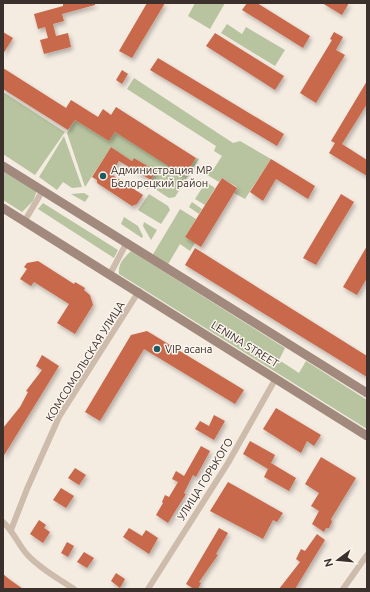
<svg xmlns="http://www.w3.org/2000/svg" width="370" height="592" font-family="Ubuntu,sans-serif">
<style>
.green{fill:#b8c4a0}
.building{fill:#c8694b;filter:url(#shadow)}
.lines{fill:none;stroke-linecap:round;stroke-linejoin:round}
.minor{stroke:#cdbbac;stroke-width:6}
.secondary{stroke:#a18a7d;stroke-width:9}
.poi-dot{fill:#1f5a5e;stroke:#fbf5ee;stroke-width:1.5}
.labels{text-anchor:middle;stroke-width:3;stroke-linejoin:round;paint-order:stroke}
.poi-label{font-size:11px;fill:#3b302b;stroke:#fbf5ee;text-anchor:start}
.street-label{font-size:11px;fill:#3b302b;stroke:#fbf5ee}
</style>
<defs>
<filter id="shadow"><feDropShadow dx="2" dy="3" stdDeviation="2" flood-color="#0004"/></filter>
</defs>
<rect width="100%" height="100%" fill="#f4ebe1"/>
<path class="green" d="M195,3H225L210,29L188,16Z
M227,24L242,34L246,27L285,50L275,66L221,33Z
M134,78L233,143L240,141L271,159L245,199L234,193L237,187L222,178L219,182L209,176L200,173L207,167L213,170L222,156L214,151L216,146L127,89Z
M3,92L65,132L35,175L3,154Z
M75,120L109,141L115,132L184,175L196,158L199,159L175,197L169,198L152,187L146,190L156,171L134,158L132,161L111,147L85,187L67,133Z
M64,136L82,187L72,188L63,182L57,190L39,177Z
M3,171L37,191L33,201L22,212L3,200Z
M206,182L215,188L205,205L195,199Z
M84,193L89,196L85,202L71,194Z
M149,194L168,206L170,210L161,224L138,210Z
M192,202L202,209L199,214L189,207Z
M43,203L118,250L114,258L38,209Z
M180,209L196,219L185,237L195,243L190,251L180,244L167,266L152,256Z
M124,217L138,226L143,236L142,238L121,224Z
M144,222L157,230L151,240L143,226Z
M131,251L285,348L279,360L299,373L306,361L367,400V429L119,274C118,263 124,258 131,251Z"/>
<path class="building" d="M63,3H95V5L62,14L64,21L53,24L56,36L68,33L71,47L44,54L40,40L48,38L45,27L38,29L34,14L63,6Z
M147,3H165L132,58L119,51Z
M247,3H257L310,36L303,48L242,10Z
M322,3H349L342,15Z
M3,32L13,38L3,54Z
M334,32L343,37L336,50L345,55L316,103L300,93L332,40L330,39Z
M215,33L284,76L275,90L206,46Z
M158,58L284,134L277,146L150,70Z
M3,68L66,108L71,100L98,117L103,109L111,115L116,107L196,158L184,176L115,132L109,141L75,120L68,130L3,89Z
M122,70L128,74L122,84L116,80Z
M367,81V104L342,144L367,160V176L329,153L335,143L331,141Z
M111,147L132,161L134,158L156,171L151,180L119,161L111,174L143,195L137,204L132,206L97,183V180L92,177Z
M271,159L315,186L308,199L276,179L263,201L250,192Z
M222,178L237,188L201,247L185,237Z
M341,194L354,202L316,265L303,258Z
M367,246V278L357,295L343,287Z
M195,248L367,356V377L185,265Z
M38,261L74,284L75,282L85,288L84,290L90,295L93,305L75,334L57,323L69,304L34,282L31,286L20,279L27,269L24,267L27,263Z
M147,331L244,390L235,404L144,349L100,421L85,412L131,335Z
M42,355L59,366L3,457V428L20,407L28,392L26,391L42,370L36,366Z
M276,408L321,435L314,446L307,441L301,453L263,429Z
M214,415L225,421L214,440L195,429L200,421L209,426Z
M250,441L275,455L271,463L296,478L289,491L264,477L268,469L243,454Z
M201,446L210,451L196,477L193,475L184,493L186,494L168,523L156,515L163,503L162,502L165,495L169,497L178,482L172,479L176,471L184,476Z
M321,457L356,478L331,519L332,522L329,528H326L324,532L312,524L319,511L311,506L319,493L305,484Z
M75,468L86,475L79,485L68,478Z
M228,482L283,513L277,522L273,520L263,539L210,511Z
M61,488L74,496L66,508L53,500Z
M39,520L46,525L44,528L50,532L43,543L30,534Z
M129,528L142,536L146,530L158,538L149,554L123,537Z
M219,528L228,533L216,554L218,555L199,582L201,583L198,589H194L186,584Z
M317,534L325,540L295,589H279L300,562L296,559L301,549L305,551Z
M67,542L74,546L68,557L61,553Z
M84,552L94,558L87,568L77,562Z
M116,573L125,579L120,588L111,581Z
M3,574L9,579L23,589H3Z"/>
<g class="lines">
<path class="minor" d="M24,222L43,190
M110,274L126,244
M3,522C13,531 17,542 25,552C36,566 59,579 74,589
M11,530L27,489L59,417L139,291
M148,589L228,463L276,378
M343,589L367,555"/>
<path class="secondary" d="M3,166L367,393
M3,208L367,436"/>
</g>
<g class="poi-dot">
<circle cx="103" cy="176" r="4"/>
<circle cx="157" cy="349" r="4"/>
</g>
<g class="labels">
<g class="poi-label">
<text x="111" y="174">Администрация МР<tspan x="111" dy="13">Белорецкий район</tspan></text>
<text x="165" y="353">VIP асана</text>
</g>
<g class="street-label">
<text transform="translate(245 344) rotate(32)" y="4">LENINA STREET</text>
<text transform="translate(85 361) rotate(-58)" y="4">КОМСОМОЛЬСКАЯ УЛИЦА</text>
<text transform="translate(205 479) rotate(-58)" y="4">УЛИЦА ГОРЬКОГО</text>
</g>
</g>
<rect width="370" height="592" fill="none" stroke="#3b302b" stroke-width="8"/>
<g transform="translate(338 560) rotate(254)" stroke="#fbf5ee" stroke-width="3" paint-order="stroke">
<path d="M0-3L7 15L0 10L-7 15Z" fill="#3b302b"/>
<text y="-6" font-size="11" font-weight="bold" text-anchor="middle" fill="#3b302b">N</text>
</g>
</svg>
